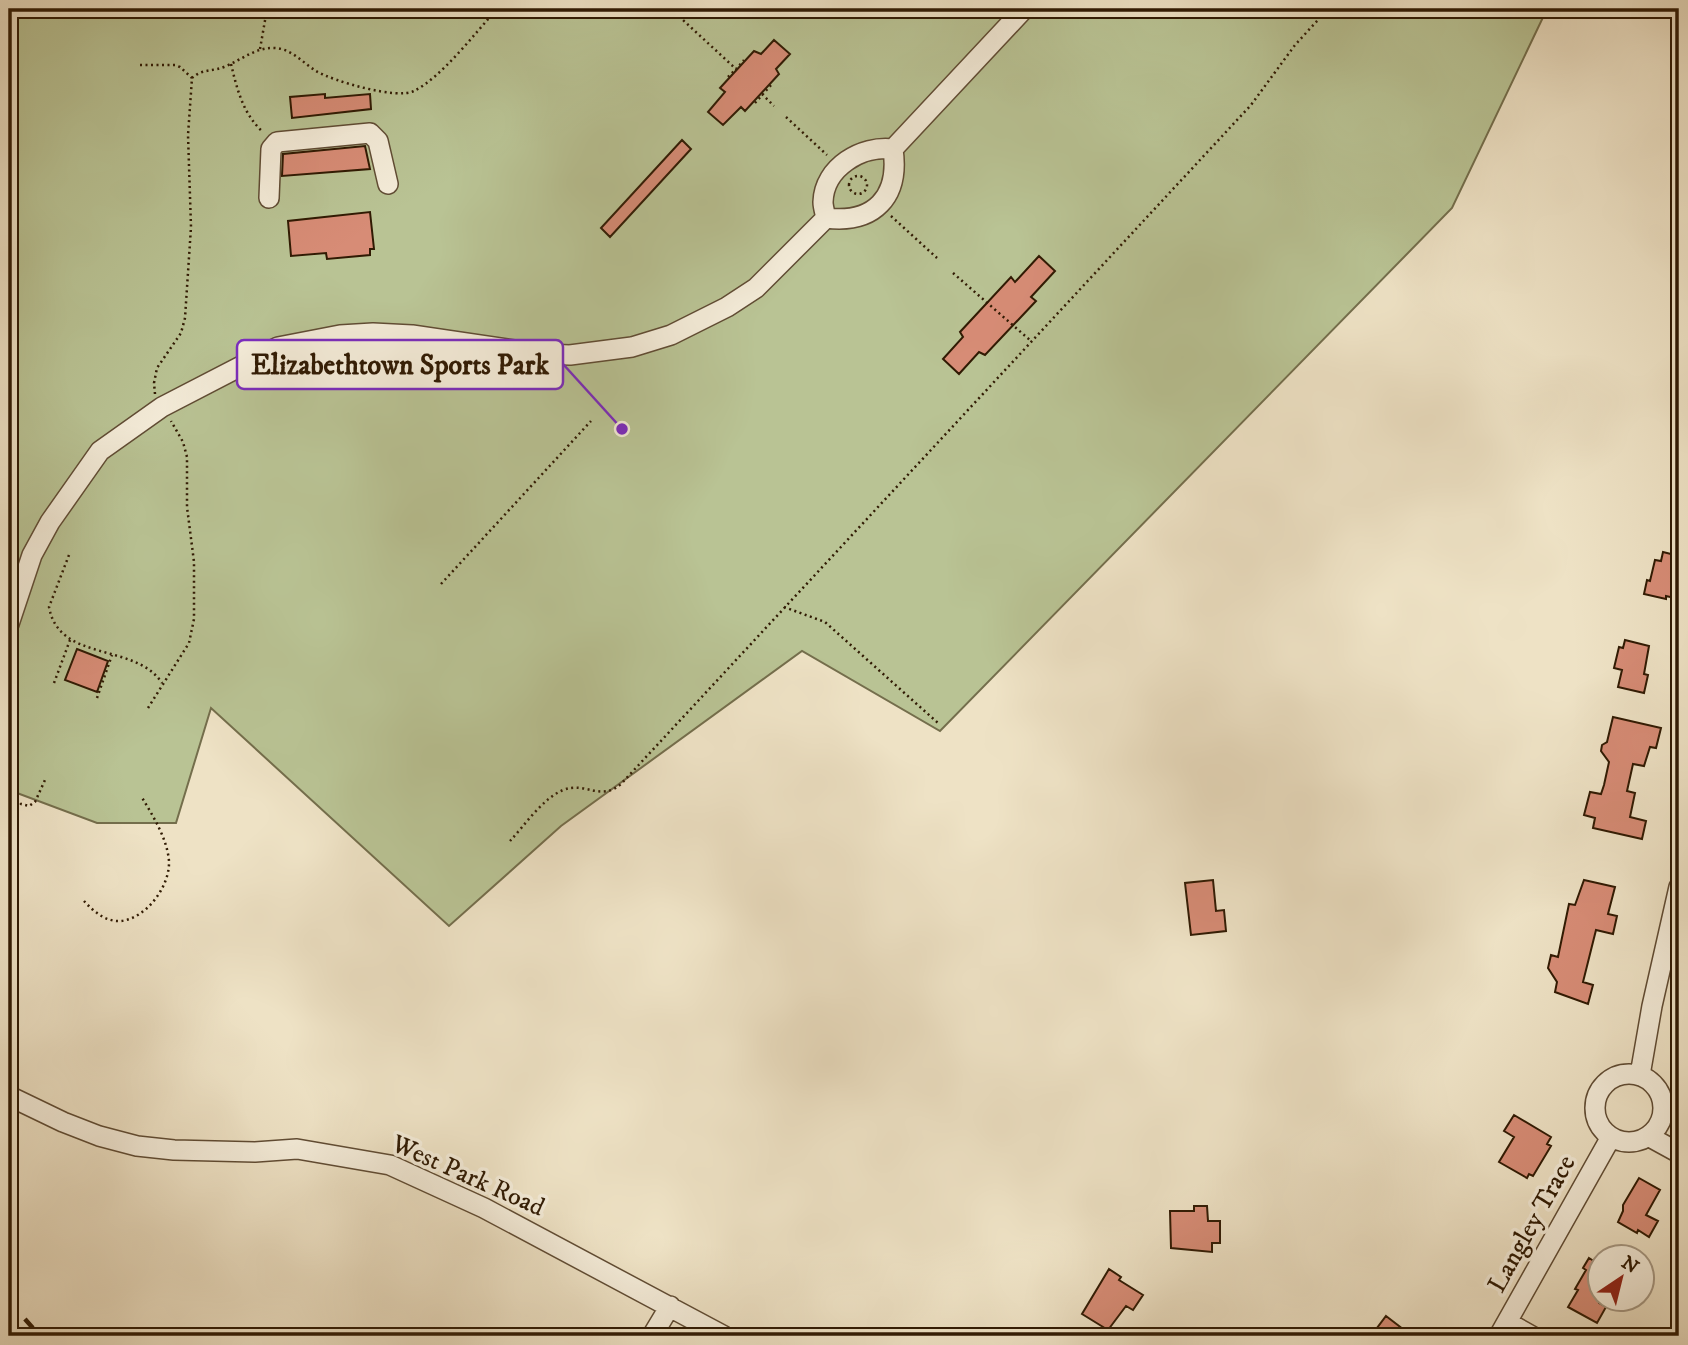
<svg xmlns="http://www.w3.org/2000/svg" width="1688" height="1345" viewBox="0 0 1688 1345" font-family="'IM FELL DW Pica',serif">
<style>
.green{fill:#b9c394;stroke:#746e4c;stroke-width:2}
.building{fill:#d78c76;stroke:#301a03;stroke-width:2}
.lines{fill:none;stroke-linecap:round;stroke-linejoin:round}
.minor-casing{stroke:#604c34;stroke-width:22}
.path{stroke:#301a03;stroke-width:2.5;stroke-dasharray:2 3.5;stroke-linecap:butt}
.minor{stroke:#f4ecd9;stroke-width:19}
.rail{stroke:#301a03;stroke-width:4.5;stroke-dasharray:12 12;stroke-linecap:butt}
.labels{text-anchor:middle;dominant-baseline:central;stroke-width:7;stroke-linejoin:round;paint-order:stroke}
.street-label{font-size:26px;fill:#301a03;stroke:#f4ecd9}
.leader{fill:none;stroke:#7b2cbf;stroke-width:2.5}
.callout-dot{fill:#7b2cbf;stroke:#f4ecd9;stroke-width:2.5}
.callout{fill:#f4ecd9;stroke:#7b2cbf;stroke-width:2.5}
.callout-label{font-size:28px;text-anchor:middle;font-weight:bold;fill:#301a03}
</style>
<rect width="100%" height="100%" fill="#eee2c5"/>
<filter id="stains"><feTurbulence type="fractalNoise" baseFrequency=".00286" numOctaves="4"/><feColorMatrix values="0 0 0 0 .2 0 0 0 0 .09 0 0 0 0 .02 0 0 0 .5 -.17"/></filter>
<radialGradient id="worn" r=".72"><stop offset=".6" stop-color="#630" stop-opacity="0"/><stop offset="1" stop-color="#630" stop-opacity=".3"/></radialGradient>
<path class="green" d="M 9,9 L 1547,9 L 1452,208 L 940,731 L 802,651 L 561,826 L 449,926 L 211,708 L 176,823 L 97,823 L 9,790 Z"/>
<path class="building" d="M 774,40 L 790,54 L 776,69 L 779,74 L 745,111 L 741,107 L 723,125 L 708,112 L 725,92 L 720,88 L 754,51 L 761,54 Z
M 325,94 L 325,98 L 370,94 L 371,109 L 292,118 L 290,97 Z
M 682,140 L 691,149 L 610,237 L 601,228 Z
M 365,146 L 370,169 L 282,176 L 283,154 Z
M 370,212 L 374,249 L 370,249 L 370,255 L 327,259 L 326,253 L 291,256 L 288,221 Z
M 1039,256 L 1055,271 L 1031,297 L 1036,301 L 985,355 L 979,352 L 959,374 L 943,359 L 963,337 L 960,332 L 1011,277 L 1015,282 Z
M 1663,552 L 1679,556 L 1679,599 L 1666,596 L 1666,599 L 1644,594 L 1647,580 L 1650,581 L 1655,560 L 1661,561 Z
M 1625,640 L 1649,646 L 1644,674 L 1648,675 L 1644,693 L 1618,687 L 1622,670 L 1614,668 L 1619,647 L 1623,648 Z
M 77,649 L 108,661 L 97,692 L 65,680 Z
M 1613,717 L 1661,728 L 1656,748 L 1650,747 L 1644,766 L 1633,764 L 1627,791 L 1635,793 L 1630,817 L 1646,821 L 1642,839 L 1593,828 L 1595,818 L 1584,815 L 1590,792 L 1601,794 L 1604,785 L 1609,762 L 1601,751 L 1602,745 L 1607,742 Z
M 1213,880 L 1216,911 L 1224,910 L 1226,931 L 1191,935 L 1185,883 Z
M 1584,880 L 1615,887 L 1608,914 L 1617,916 L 1613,934 L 1596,930 L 1583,982 L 1593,985 L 1588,1004 L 1555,992 L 1557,982 L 1548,968 L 1551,955 L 1558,957 L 1569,904 L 1575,905 Z
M 1514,1115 L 1551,1137 L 1547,1144 L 1551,1146 L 1533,1176 L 1529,1174 L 1527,1178 L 1499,1162 L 1514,1137 L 1504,1131 Z
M 1639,1178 L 1660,1190 L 1646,1215 L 1658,1221 L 1649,1237 L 1638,1230 L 1637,1233 L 1618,1222 L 1623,1211 L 1623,1205 Z
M 1194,1206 L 1207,1206 L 1208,1221 L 1220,1221 L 1220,1243 L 1212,1243 L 1212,1252 L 1171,1248 L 1170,1211 L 1194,1211 Z
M 1589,1258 L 1600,1265 L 1599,1303 L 1606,1307 L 1597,1323 L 1568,1307 L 1578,1290 L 1575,1289 L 1586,1270 L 1583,1268 Z
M 1109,1269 L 1121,1277 L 1119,1280 L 1143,1295 L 1133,1310 L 1126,1306 L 1108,1330 L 1082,1314 Z
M 1386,1316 L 1412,1336 L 1371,1336 Z"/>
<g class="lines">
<defs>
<path id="minor" d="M 269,198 L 271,149 L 277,142 L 370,133 L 378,141 L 388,184
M 826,218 C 825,213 823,207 823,202 C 824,167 862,145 893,149
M 9,624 L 32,555 L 50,522 L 100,451 L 162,407 L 278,347 L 340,335 L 373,333 L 412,335 L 542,354 L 570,355 L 632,347 L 671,335 L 727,307 L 756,288 L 826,218 C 874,224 900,197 893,149 L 1024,9
M1595 1108a34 34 0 1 1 68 0a34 34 0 1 1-68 0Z
M 1640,1075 L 1652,1006 L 1679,887
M 9,1096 L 63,1122 L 99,1136 L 137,1146 L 174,1150 L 255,1152 L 297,1149 L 390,1165 L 484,1208 L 724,1336
M 1648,1136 L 1679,1153
M 1507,1322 L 1532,1336
M 652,1336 L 670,1306
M 1499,1336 L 1611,1137"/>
</defs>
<use href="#minor" class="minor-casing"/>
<path class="path" d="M 671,9 L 736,69 L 744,60
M 260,49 L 267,9
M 231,64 C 237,89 243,114 263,132
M 140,65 L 175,65 L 180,67 L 192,78
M 728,77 L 735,70
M 762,94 L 774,106
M 755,103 L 771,85
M 786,117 L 827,155
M849 185a9 9 0 1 1 18 0a9 9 0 1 1-18 0Z
M 891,216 L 937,258
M 953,273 L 1031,341
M 155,394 L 154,383 L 157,368 L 181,333 L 185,318 L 191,227 L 188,135 L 192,78 C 203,68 214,72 226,66 C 243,59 256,47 275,48 C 292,49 303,63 316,71 C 333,81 397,100 414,91 C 442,77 475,33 497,9
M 69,555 L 49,607 C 59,663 135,642 162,683
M 441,584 L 591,421
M 784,607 L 825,622 L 938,723
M 54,683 L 70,640
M 97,698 L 112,655
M 148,708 L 189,643 L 194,619 L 194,562 L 187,507 L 187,457 L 183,442 L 171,421
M 9,791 L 21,804 L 29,806 L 35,802 L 45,780
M 510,841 C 525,825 542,799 563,790 C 586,781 600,802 621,784 L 1251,105 L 1295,45 L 1328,9
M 84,901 C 94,912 106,922 121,921 C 147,918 170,886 169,861 C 167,838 153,816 141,796"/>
<use href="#minor" class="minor"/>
<path class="rail" d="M 9,1301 L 40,1336"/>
</g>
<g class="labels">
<g class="street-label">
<text transform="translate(468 1176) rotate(24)">West Park Road</text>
<text transform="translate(1532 1224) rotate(-61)">Langley Trace</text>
</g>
</g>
<path class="leader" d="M622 429L563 364"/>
<circle class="callout-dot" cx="622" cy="429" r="7"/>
<rect class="callout" x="237" y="340" width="326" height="49" rx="7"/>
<g class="callout-label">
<text x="400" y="374">Elizabethtown Sports Park</text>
</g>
<rect width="1688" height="1345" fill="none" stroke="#eee2c5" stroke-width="35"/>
<rect x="10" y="10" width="1667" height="1324" fill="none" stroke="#301a03" stroke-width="3.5"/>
<rect x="18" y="18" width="1653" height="1310" fill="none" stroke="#301a03" stroke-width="2"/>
<g transform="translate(1621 1278) rotate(35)"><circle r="33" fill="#f4ecd9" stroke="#a69883" stroke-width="2"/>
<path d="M0-5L12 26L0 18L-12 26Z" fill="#8f2418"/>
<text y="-10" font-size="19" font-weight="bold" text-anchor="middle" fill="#301a03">N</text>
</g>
<rect width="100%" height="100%" filter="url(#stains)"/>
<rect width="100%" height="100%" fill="url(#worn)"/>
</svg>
